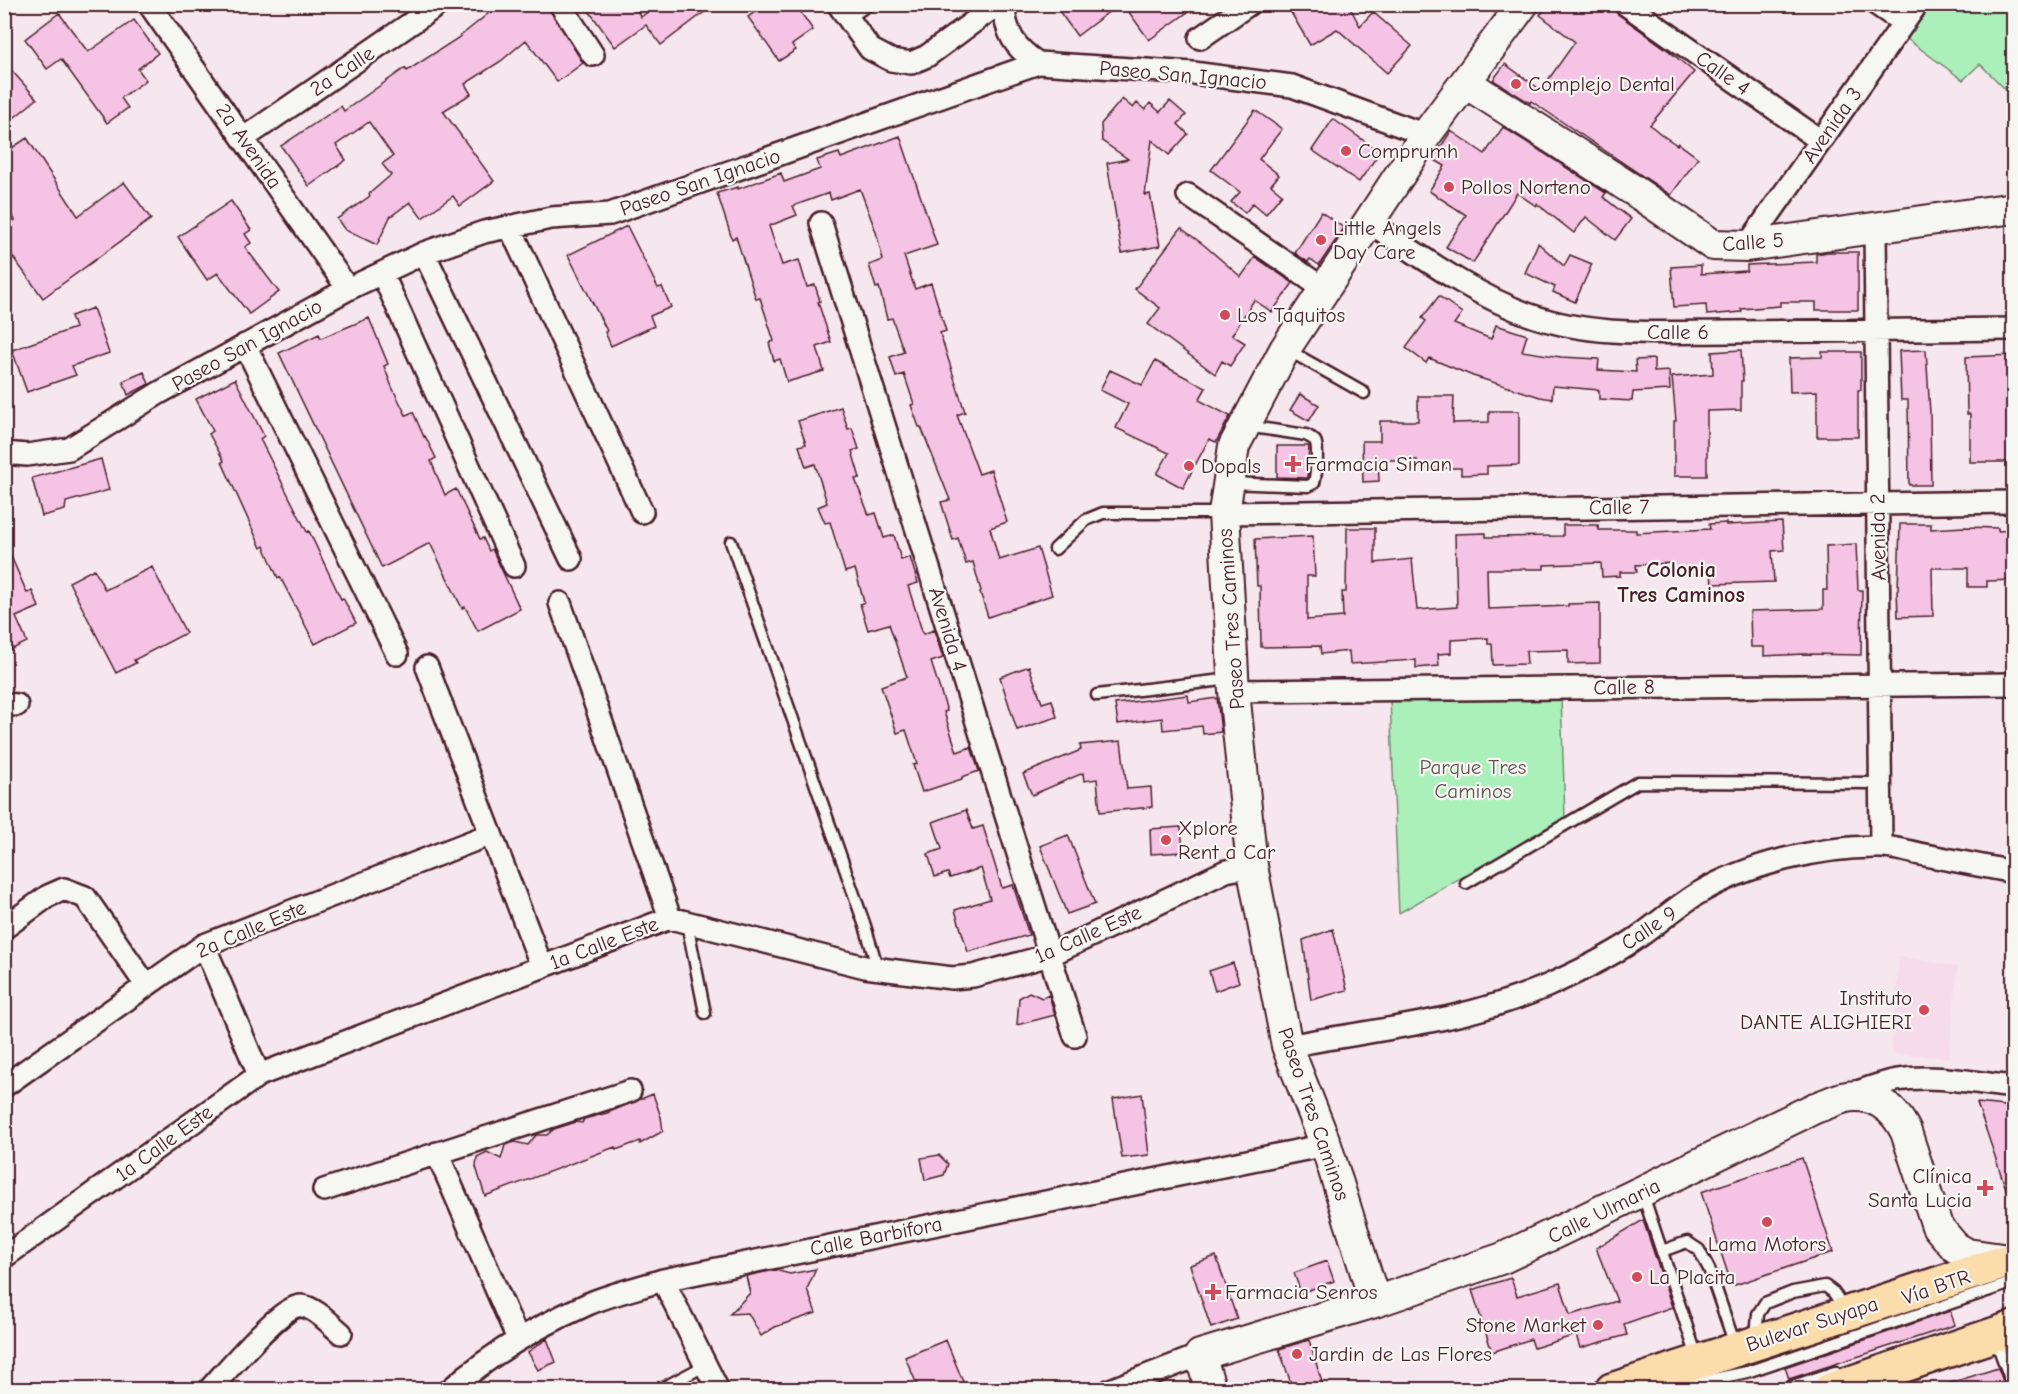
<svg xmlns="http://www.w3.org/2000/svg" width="2018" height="1394" viewBox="0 0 2018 1394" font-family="'Comic Neue',sans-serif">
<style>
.built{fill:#f6dceb}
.green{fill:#abf0bb;stroke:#7a8873;stroke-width:1.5}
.building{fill:#f5c3e3;stroke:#4a1f2b;stroke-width:1.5}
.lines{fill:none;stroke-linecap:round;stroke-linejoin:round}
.lane-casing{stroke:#4a1f2b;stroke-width:15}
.street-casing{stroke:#4a1f2b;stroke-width:26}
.secondary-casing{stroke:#4a1f2b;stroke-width:34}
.primary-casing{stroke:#4a1f2b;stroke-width:38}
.lane{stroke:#f6f6f2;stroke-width:10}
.street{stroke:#f6f6f2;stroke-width:21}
.secondary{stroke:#f6f6f2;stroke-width:30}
.primary{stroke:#faddab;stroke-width:33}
.poi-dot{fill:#d1495b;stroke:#f6f6f2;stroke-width:2}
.labels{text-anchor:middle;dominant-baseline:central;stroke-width:4.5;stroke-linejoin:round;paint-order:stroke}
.street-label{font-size:21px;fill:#4a1f2b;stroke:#f6f6f2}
.poi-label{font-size:21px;fill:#4a1f2b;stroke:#f6f6f2;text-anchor:start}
.park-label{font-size:21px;fill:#62534f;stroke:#f6f6f2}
.neighbourhood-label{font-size:22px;font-weight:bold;fill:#4a1f2b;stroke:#f6f6f2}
</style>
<rect width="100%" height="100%" fill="#f6e7ee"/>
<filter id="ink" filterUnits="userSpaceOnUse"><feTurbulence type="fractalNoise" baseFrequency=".0167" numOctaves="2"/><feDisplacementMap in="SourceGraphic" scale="12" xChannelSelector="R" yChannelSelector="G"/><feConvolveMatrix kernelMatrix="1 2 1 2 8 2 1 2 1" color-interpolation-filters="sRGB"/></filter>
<g filter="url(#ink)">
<path class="built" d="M 1899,956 L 1958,967 L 1949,1058 L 1891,1053 Z"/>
<path class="green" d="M 1925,5 L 2013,5 L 2013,97 L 1980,64 L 1963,80 L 1903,36 Z
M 1561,697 L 1565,818 L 1399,913 L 1390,699 Z"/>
<path class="building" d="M 500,4 L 547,4 L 583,63 L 557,82 L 526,40 L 501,61 L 465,84 L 471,94 L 443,111 L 494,181 L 460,206 L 453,196 L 422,218 L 410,202 L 390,217 L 377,245 L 345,230 L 337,219 L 370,196 L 369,194 L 391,175 L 382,164 L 393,156 L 369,122 L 336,145 L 346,160 L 309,186 L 281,146 L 341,106 L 344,111 L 405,68 L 407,71 L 458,38 Z
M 584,4 L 633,4 L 641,17 L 658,4 L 715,4 L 661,45 L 646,25 L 615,47 Z
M 767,4 L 795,4 L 813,30 L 792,45 L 796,50 L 779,61 L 748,17 Z
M 1054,4 L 1119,4 L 1077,36 Z
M 1123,4 L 1199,4 L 1149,40 Z
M 1286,4 L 1348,4 L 1360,26 L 1373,12 L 1412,46 L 1387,73 L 1337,29 L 1310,45 Z
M 1549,4 L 1612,4 L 1618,14 L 1669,51 L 1694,72 L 1650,125 L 1662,135 L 1677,145 L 1678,143 L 1698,158 L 1671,195 L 1531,101 L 1530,103 L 1493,80 L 1505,64 L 1541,90 L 1575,42 L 1540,15 Z
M 59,13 L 88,52 L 134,20 L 158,53 L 138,69 L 146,80 L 121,98 L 128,108 L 107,123 L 61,59 L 47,69 L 25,39 Z
M 4,62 L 37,99 L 4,126 Z
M 1122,99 L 1133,108 L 1137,103 L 1145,110 L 1150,103 L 1160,112 L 1170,101 L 1186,115 L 1178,124 L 1188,134 L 1169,155 L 1152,140 L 1145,195 L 1150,194 L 1160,246 L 1122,253 L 1107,163 L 1128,159 L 1102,141 L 1101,124 Z
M 1255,110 L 1282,129 L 1259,159 L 1279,175 L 1271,185 L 1282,194 L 1266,214 L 1253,203 L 1245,213 L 1231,202 L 1240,192 L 1211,170 Z
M 1333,119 L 1380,152 L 1359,182 L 1312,150 Z
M 1503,127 L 1606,193 L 1603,197 L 1631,219 L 1615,240 L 1586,217 L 1574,233 L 1537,204 L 1536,206 L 1517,193 L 1473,263 L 1446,247 L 1466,215 L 1429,191 L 1445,166 L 1433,159 L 1451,131 L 1485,154 Z
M 900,136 L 937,245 L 904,256 L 915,289 L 931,283 L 946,331 L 940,333 L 965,412 L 957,415 L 979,474 L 991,470 L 1007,522 L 990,528 L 999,560 L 1038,548 L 1052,595 L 988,617 L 980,592 L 981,591 L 973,562 L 966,564 L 958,538 L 953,540 L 941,502 L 950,500 L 921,427 L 919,427 L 911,405 L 914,404 L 904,374 L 896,377 L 890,357 L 904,352 L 892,318 L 887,319 L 879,287 L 876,288 L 869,265 L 883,260 L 876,232 L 860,189 L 831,200 L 829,193 L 793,206 L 797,215 L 769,226 L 782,265 L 799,260 L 807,287 L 815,285 L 820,301 L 818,302 L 831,342 L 817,347 L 824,371 L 787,382 L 780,359 L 774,361 L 769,343 L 774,341 L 760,298 L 756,299 L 736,237 L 732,239 L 717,193 L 738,187 L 738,189 L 781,173 L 784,182 L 820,169 L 817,160 L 839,153 L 841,158 Z
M 27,138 L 78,216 L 124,182 L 151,219 L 43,298 L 4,245 L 4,227 L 15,220 L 4,203 L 4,153 Z
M 231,201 L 251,230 L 245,234 L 251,243 L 245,247 L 279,292 L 249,314 L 218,273 L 207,280 L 178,237 Z
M 1321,212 L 1344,228 L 1319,265 L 1310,259 L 1308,262 L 1295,253 Z
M 627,226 L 658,288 L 662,287 L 671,307 L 650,316 L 654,326 L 611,346 L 605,332 L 607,331 L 568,255 Z
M 1181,228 L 1204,245 L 1241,277 L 1255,257 L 1293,283 L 1272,312 L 1254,300 L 1232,335 L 1245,343 L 1230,366 L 1222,361 L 1215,374 L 1148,324 L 1160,308 L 1135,289 Z
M 1538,243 L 1564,266 L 1570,255 L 1592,264 L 1575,302 L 1553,292 L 1555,287 L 1525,273 Z
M 1827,252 L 1858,252 L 1858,310 L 1816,310 L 1816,302 L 1780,302 L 1780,306 L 1741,309 L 1742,312 L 1707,315 L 1706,305 L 1674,307 L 1671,267 L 1701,265 L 1701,274 L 1747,271 L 1747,265 L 1816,262 L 1816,254 Z
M 1439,296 L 1462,313 L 1454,324 L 1491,339 L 1496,325 L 1527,335 L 1522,351 L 1561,357 L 1599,359 L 1598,370 L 1636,372 L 1635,360 L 1654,359 L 1654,372 L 1669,371 L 1670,390 L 1633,392 L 1632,401 L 1599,399 L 1599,390 L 1553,386 L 1552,399 L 1540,397 L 1473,376 L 1429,358 L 1426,363 L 1406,348 L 1426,321 L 1422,318 Z
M 93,308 L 109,353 L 72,366 L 76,375 L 27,392 L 12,350 L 75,328 L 71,316 Z
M 369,318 L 388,364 L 384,366 L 392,387 L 406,415 L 413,412 L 424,437 L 425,436 L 436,458 L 431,461 L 445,495 L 456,489 L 480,539 L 483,538 L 489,551 L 492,549 L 520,609 L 478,631 L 465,607 L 462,608 L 430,543 L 382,568 L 279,353 L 319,334 L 321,338 Z
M 1741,350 L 1743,381 L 1741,381 L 1741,410 L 1707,411 L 1707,476 L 1674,476 L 1674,421 L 1676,421 L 1672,377 L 1713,374 L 1712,352 Z
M 1926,350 L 1930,413 L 1931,485 L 1909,485 L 1908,400 L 1901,400 L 1899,351 Z
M 1822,352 L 1861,352 L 1861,390 L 1858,390 L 1858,437 L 1817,437 L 1817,391 L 1790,392 L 1789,358 L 1822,357 Z
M 2013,355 L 2013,462 L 1970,462 L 1970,414 L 1967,414 L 1966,357 Z
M 1155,361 L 1206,388 L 1199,400 L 1230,416 L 1216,442 L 1209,439 L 1183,488 L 1157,474 L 1169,453 L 1116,428 L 1128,404 L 1100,390 L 1110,370 L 1142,385 Z
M 144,372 L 149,384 L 128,395 L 123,381 Z
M 235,379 L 264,436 L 260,439 L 307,532 L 309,531 L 341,599 L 343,598 L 356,623 L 315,644 L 280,577 L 278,578 L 264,546 L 261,548 L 222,462 L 224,461 L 209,434 L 213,431 L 196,399 Z
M 1300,394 L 1319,405 L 1309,421 L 1290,410 Z
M 1418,396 L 1454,396 L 1453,423 L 1489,422 L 1489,411 L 1519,411 L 1519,465 L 1487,466 L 1487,474 L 1461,475 L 1461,468 L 1417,468 L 1417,460 L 1378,460 L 1379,481 L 1363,482 L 1362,441 L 1380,441 L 1380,421 L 1418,421 Z
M 841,407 L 848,429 L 852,428 L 859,449 L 852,451 L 860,478 L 855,479 L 869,515 L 876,513 L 884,538 L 894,535 L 901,560 L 910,557 L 918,583 L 908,586 L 923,634 L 934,630 L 943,658 L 931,662 L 947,711 L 944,712 L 957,752 L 971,747 L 979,771 L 962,777 L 962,779 L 922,792 L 913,765 L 917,764 L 906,730 L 897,733 L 881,686 L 907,677 L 889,624 L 868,630 L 860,604 L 864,602 L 855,569 L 845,572 L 830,522 L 825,523 L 818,507 L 827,503 L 815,464 L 806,467 L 799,446 L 806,444 L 798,421 Z
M 1277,446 L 1309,446 L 1307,478 L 1277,477 Z
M 101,459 L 109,490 L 66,502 L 65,510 L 42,516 L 32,478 Z
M 1782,522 L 1784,550 L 1772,551 L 1774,582 L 1712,584 L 1711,573 L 1673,575 L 1673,563 L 1636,565 L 1637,572 L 1620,572 L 1620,576 L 1602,577 L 1601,563 L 1544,565 L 1544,569 L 1487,569 L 1488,609 L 1568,606 L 1568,604 L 1600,603 L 1600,663 L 1568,664 L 1568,650 L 1526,651 L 1527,664 L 1493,665 L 1492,644 L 1488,644 L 1488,638 L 1451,640 L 1451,653 L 1438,654 L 1439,666 L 1416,668 L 1416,660 L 1350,664 L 1349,651 L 1321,654 L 1320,646 L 1261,647 L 1260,586 L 1257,586 L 1255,539 L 1313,536 L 1315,576 L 1307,576 L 1307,620 L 1343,617 L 1342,592 L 1346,592 L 1347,528 L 1375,528 L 1375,563 L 1412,559 L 1417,610 L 1457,607 L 1455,534 L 1486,533 L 1486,537 L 1563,536 L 1563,525 L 1598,525 L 1599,530 L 1636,530 L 1636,533 L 1710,529 L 1709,524 L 1726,523 L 1726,525 Z
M 1900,524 L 1931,524 L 1931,529 L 1964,527 L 1998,528 L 1998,531 L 2013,530 L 2013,580 L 1987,581 L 1987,587 L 1968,587 L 1968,568 L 1932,568 L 1933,616 L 1898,617 L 1897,590 L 1898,590 Z
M 4,540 L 27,593 L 32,591 L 39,607 L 16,617 L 27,642 L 4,653 Z
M 1856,544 L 1858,590 L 1862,590 L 1861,655 L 1803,654 L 1764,656 L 1764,647 L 1751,647 L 1750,611 L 1823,609 L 1823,590 L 1827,590 L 1826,546 Z
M 152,567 L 186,633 L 134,660 L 136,663 L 116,673 L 69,582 L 94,569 L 105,590 Z
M 1029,666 L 1042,703 L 1052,700 L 1057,717 L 1017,730 L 1000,677 Z
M 1188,695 L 1189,702 L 1217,698 L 1221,732 L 1203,734 L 1202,726 L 1163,730 L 1162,718 L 1118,724 L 1115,704 Z
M 1121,741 L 1127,789 L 1151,787 L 1152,807 L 1100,812 L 1097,779 L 1084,781 L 1083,773 L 1032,795 L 1023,774 L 1081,750 L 1080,745 Z
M 966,810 L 973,829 L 983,826 L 1002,888 L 1013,885 L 1029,935 L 968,952 L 955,910 L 990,899 L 981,868 L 950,878 L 948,873 L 935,877 L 928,854 L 942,849 L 933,822 Z
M 1181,827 L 1183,852 L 1151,854 L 1150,829 Z
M 1068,835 L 1095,904 L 1067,914 L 1040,846 Z
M 1333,929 L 1347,990 L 1311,1000 L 1303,940 Z
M 1233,963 L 1239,982 L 1215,991 L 1209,971 Z
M 1029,992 L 1042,998 L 1049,995 L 1055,1015 L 1017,1025 L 1019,998 Z
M 653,1094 L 661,1117 L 663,1131 L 640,1144 L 640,1141 L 616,1150 L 615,1147 L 485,1196 L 476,1167 L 477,1157 L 487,1152 L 501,1159 L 505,1145 L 515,1142 L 528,1145 L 536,1135 L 547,1135 L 554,1129 L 576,1122 L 582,1123 L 584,1119 L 607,1113 Z
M 1142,1094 L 1149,1155 L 1122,1158 L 1113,1099 Z
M 1977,1103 L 2013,1107 L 2013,1203 L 2011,1204 Z
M 939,1155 L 948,1164 L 944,1175 L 925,1180 L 921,1158 Z
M 1802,1158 L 1833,1252 L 1732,1286 L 1701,1192 Z
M 1643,1220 L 1672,1307 L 1624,1324 L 1627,1335 L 1580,1348 L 1576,1335 L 1534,1348 L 1531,1339 L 1492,1352 L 1472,1290 L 1511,1278 L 1517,1296 L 1560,1283 L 1570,1315 L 1617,1301 L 1596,1248 Z
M 1216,1256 L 1237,1319 L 1211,1328 L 1190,1265 Z
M 1327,1261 L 1334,1281 L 1301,1293 L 1294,1273 Z
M 816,1269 L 807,1289 L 816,1313 L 775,1327 L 761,1336 L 748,1313 L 730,1314 L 750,1293 L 746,1276 L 775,1270 L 790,1274 Z
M 1950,1311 L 1955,1325 L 1789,1379 L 1785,1367 Z
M 547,1339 L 556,1362 L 538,1370 L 528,1352 Z
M 946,1340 L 966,1389 L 919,1389 L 905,1357 Z
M 1309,1340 L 1324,1389 L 1293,1389 L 1279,1349 Z
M 1998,1368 L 2006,1389 L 1942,1389 L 1941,1386 Z"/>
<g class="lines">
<defs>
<path id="lane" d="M 848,19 L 869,4
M 1286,349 L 1364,393
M 1229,483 L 1308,486 L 1314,483 C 1316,475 1319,447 1315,441 C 1313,438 1309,437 1306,435 L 1246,426
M 731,542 L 865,926 L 878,969
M 1055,549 L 1086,520 L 1103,513 L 1222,513
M 1097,695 L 1231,679
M 1466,883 L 1638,782 L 1881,783
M 687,923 L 705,1013
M 1642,1192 L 1698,1360
M 1662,1251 L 1687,1242 L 1699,1250 L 1709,1269 L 1735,1345
M 1756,1337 L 1758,1314 L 1765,1303 L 1793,1292 L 1825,1286 L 1833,1292 L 1846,1310
M 1995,1338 L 2014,1389
M 659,1390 L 706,1365
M 1663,1390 L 1747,1372 L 2014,1282
M 1781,1390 L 1835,1372"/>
<path id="street" d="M 149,4 L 348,289
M 560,4 L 593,55
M 838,4 L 870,49 L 891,60 L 911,63 L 927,56 L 998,4
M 1003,4 C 1006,33 1014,48 1038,63
M 1625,4 L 1821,141
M 1876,4 L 1904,23
M 1200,38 L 1249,4
M 244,138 L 439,4
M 1188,195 L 1324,289
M 1369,222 C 1419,255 1473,295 1530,315 C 1594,338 1665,332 1732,332 C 1826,331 1920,330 2014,329
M 821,223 L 1075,1036
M 510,227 L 642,512
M 1875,228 L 1881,846
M 1747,246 L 1917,4
M 424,253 L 571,559
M 382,273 L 514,566
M 245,345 L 397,654
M 4,453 L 27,455 L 69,449 L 159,393 L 348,289 L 424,253 L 484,232 L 551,218 L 610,214 L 1038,63 L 1193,73 L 1292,86 L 1426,135
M 1224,513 L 2014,502
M 560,603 L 670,918
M 427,667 L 542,967
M 1234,691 L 2014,684
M 4,704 L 17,705
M 4,928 L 48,896 L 64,889 L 85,897 L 146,985
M 204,945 L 259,1075
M 1287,1046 C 1377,1029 1461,1023 1547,986 C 1576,973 1605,959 1631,942 C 1654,927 1674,908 1697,894 C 1747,864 1822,846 1880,847 C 1893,847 1907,851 1920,854 C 1951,860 1982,866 2014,872
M 4,1086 L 204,945 L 491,834
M 1852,1094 C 1866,1089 1881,1083 1897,1080 C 1935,1074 1975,1083 2014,1087
M 437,1153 L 518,1339
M 324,1190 L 630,1091
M 4,1257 L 259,1075 L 670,918 L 865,967 L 952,978 L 973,976 L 1050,955 L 1226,871 L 1252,866
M 663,1280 L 718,1390
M 209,1390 C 224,1374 283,1303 302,1306 C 316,1308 330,1324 341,1333
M 450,1390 C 490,1354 538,1326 588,1304 C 611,1294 638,1288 663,1280 L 1326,1145
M 1110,1390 L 1200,1355"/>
<path id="secondary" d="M 1466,83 L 1633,190 L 1713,245 L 1747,246 L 2014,208
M 1375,1302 L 1326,1145 L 1287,1046 L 1252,866 L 1234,691 L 1224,513 L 1234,446 L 1285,349 L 1426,135 L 1523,4
M 1211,1390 L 1200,1355 L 1375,1302 L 1503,1258 L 1815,1108 C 1824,1105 1833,1101 1842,1098 C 1871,1090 1894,1107 1906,1132 L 1937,1226 L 1955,1247 L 1967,1254 L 2009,1260"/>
<path id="primary" d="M 1612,1390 L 2014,1259
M 1830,1390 L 2014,1328"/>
</defs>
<use href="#lane" class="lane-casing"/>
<use href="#street" class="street-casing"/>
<use href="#secondary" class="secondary-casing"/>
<use href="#primary" class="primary-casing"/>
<use href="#lane" class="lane"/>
<use href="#street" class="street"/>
<use href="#secondary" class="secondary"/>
<use href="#primary" class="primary"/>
</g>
</g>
<g class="poi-dot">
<circle cx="1516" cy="84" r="6"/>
<circle cx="1346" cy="151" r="6"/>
<circle cx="1449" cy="187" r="6"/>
<circle cx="1321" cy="240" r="6"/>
<circle cx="1225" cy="315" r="6"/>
<path d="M1290 455h6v6h6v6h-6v6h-6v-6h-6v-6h6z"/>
<circle cx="1189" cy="466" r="6"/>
<circle cx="1166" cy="840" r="6"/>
<circle cx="1924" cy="1010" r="6"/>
<path d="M1982 1179h6v6h6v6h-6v6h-6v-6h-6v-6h6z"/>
<circle cx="1767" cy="1222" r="6"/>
<circle cx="1637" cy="1277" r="6"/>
<path d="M1210 1283h6v6h6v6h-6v6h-6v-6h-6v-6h6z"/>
<circle cx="1598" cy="1325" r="6"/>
<circle cx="1297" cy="1354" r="6"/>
</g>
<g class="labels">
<g class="street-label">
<text transform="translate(342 71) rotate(-34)">2a Calle</text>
<text transform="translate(1723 73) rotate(35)">Calle 4</text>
<text transform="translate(1183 75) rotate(5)">Paseo San Ignacio</text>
<text transform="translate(1832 125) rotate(-55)">Avenida 3</text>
<text transform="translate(249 146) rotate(55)">2a Avenida</text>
<text transform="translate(700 182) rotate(-19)">Paseo San Ignacio</text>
<text transform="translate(1753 242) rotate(-4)">Calle 5</text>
<text x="1678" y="332">Calle 6</text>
<text transform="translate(247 345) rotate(-29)">Paseo San Ignacio</text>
<text transform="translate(1619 507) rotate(-1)">Calle 7</text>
<text transform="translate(1878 537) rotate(-91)">Avenida 2</text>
<text transform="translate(1231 619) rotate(-94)">Paseo Tres Caminos</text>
<text transform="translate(948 629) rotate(73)">Avenida 4</text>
<text transform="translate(1624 687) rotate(-1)">Calle 8</text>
<text transform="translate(1649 928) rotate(-34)">Calle 9</text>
<text transform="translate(251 929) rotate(-23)">2a Calle Este</text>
<text transform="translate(1088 934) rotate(-24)">1a Calle Este</text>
<text transform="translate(604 943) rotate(-21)">1a Calle Este</text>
<text transform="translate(1314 1114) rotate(71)">Paseo Tres Caminos</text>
<text transform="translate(164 1143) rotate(-36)">1a Calle Este</text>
<text transform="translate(1604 1211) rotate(-26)">Calle Ulmaria</text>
<text transform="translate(876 1236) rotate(-11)">Calle Barbifora</text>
<text transform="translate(1936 1287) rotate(-19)">Vía BTR</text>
<text transform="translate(1812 1324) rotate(-18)">Bulevar Suyapa</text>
</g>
<g class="poi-label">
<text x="1528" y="84">Complejo Dental</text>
<text x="1358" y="151">Comprumh</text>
<text x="1461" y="187">Pollos Norteno</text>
<text x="1333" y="228">Little Angels<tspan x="1333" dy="24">Day Care</tspan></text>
<text x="1237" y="315">Los Taquitos</text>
<text x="1305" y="464">Farmacia Siman</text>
<text x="1201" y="466">Dopals</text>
<text x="1178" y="828">Xplore<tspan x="1178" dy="24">Rent a Car</tspan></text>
<text x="1912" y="998" text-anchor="end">Instituto<tspan x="1912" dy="24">DANTE ALIGHIERI</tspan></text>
<text x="1972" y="1176" text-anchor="end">Clínica<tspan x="1972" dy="24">Santa Lucia</tspan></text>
<text x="1767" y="1244" text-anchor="middle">Lama Motors</text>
<text x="1649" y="1277">La Placita</text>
<text x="1225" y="1292">Farmacia Senros</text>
<text x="1586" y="1325" text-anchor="end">Stone Market</text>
<text x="1309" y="1354">Jardin de Las Flores</text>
</g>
<g class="park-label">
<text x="1473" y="767">Parque Tres<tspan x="1473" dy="24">Caminos</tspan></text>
</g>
<g class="neighbourhood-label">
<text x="1681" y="570">Colonia<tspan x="1681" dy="25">Tres Caminos</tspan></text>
</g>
</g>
<rect width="2018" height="1394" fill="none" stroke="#f6f6f2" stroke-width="24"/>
<rect x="12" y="12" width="1994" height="1370" fill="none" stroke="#4a1f2b" stroke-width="2" filter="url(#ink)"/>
</svg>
